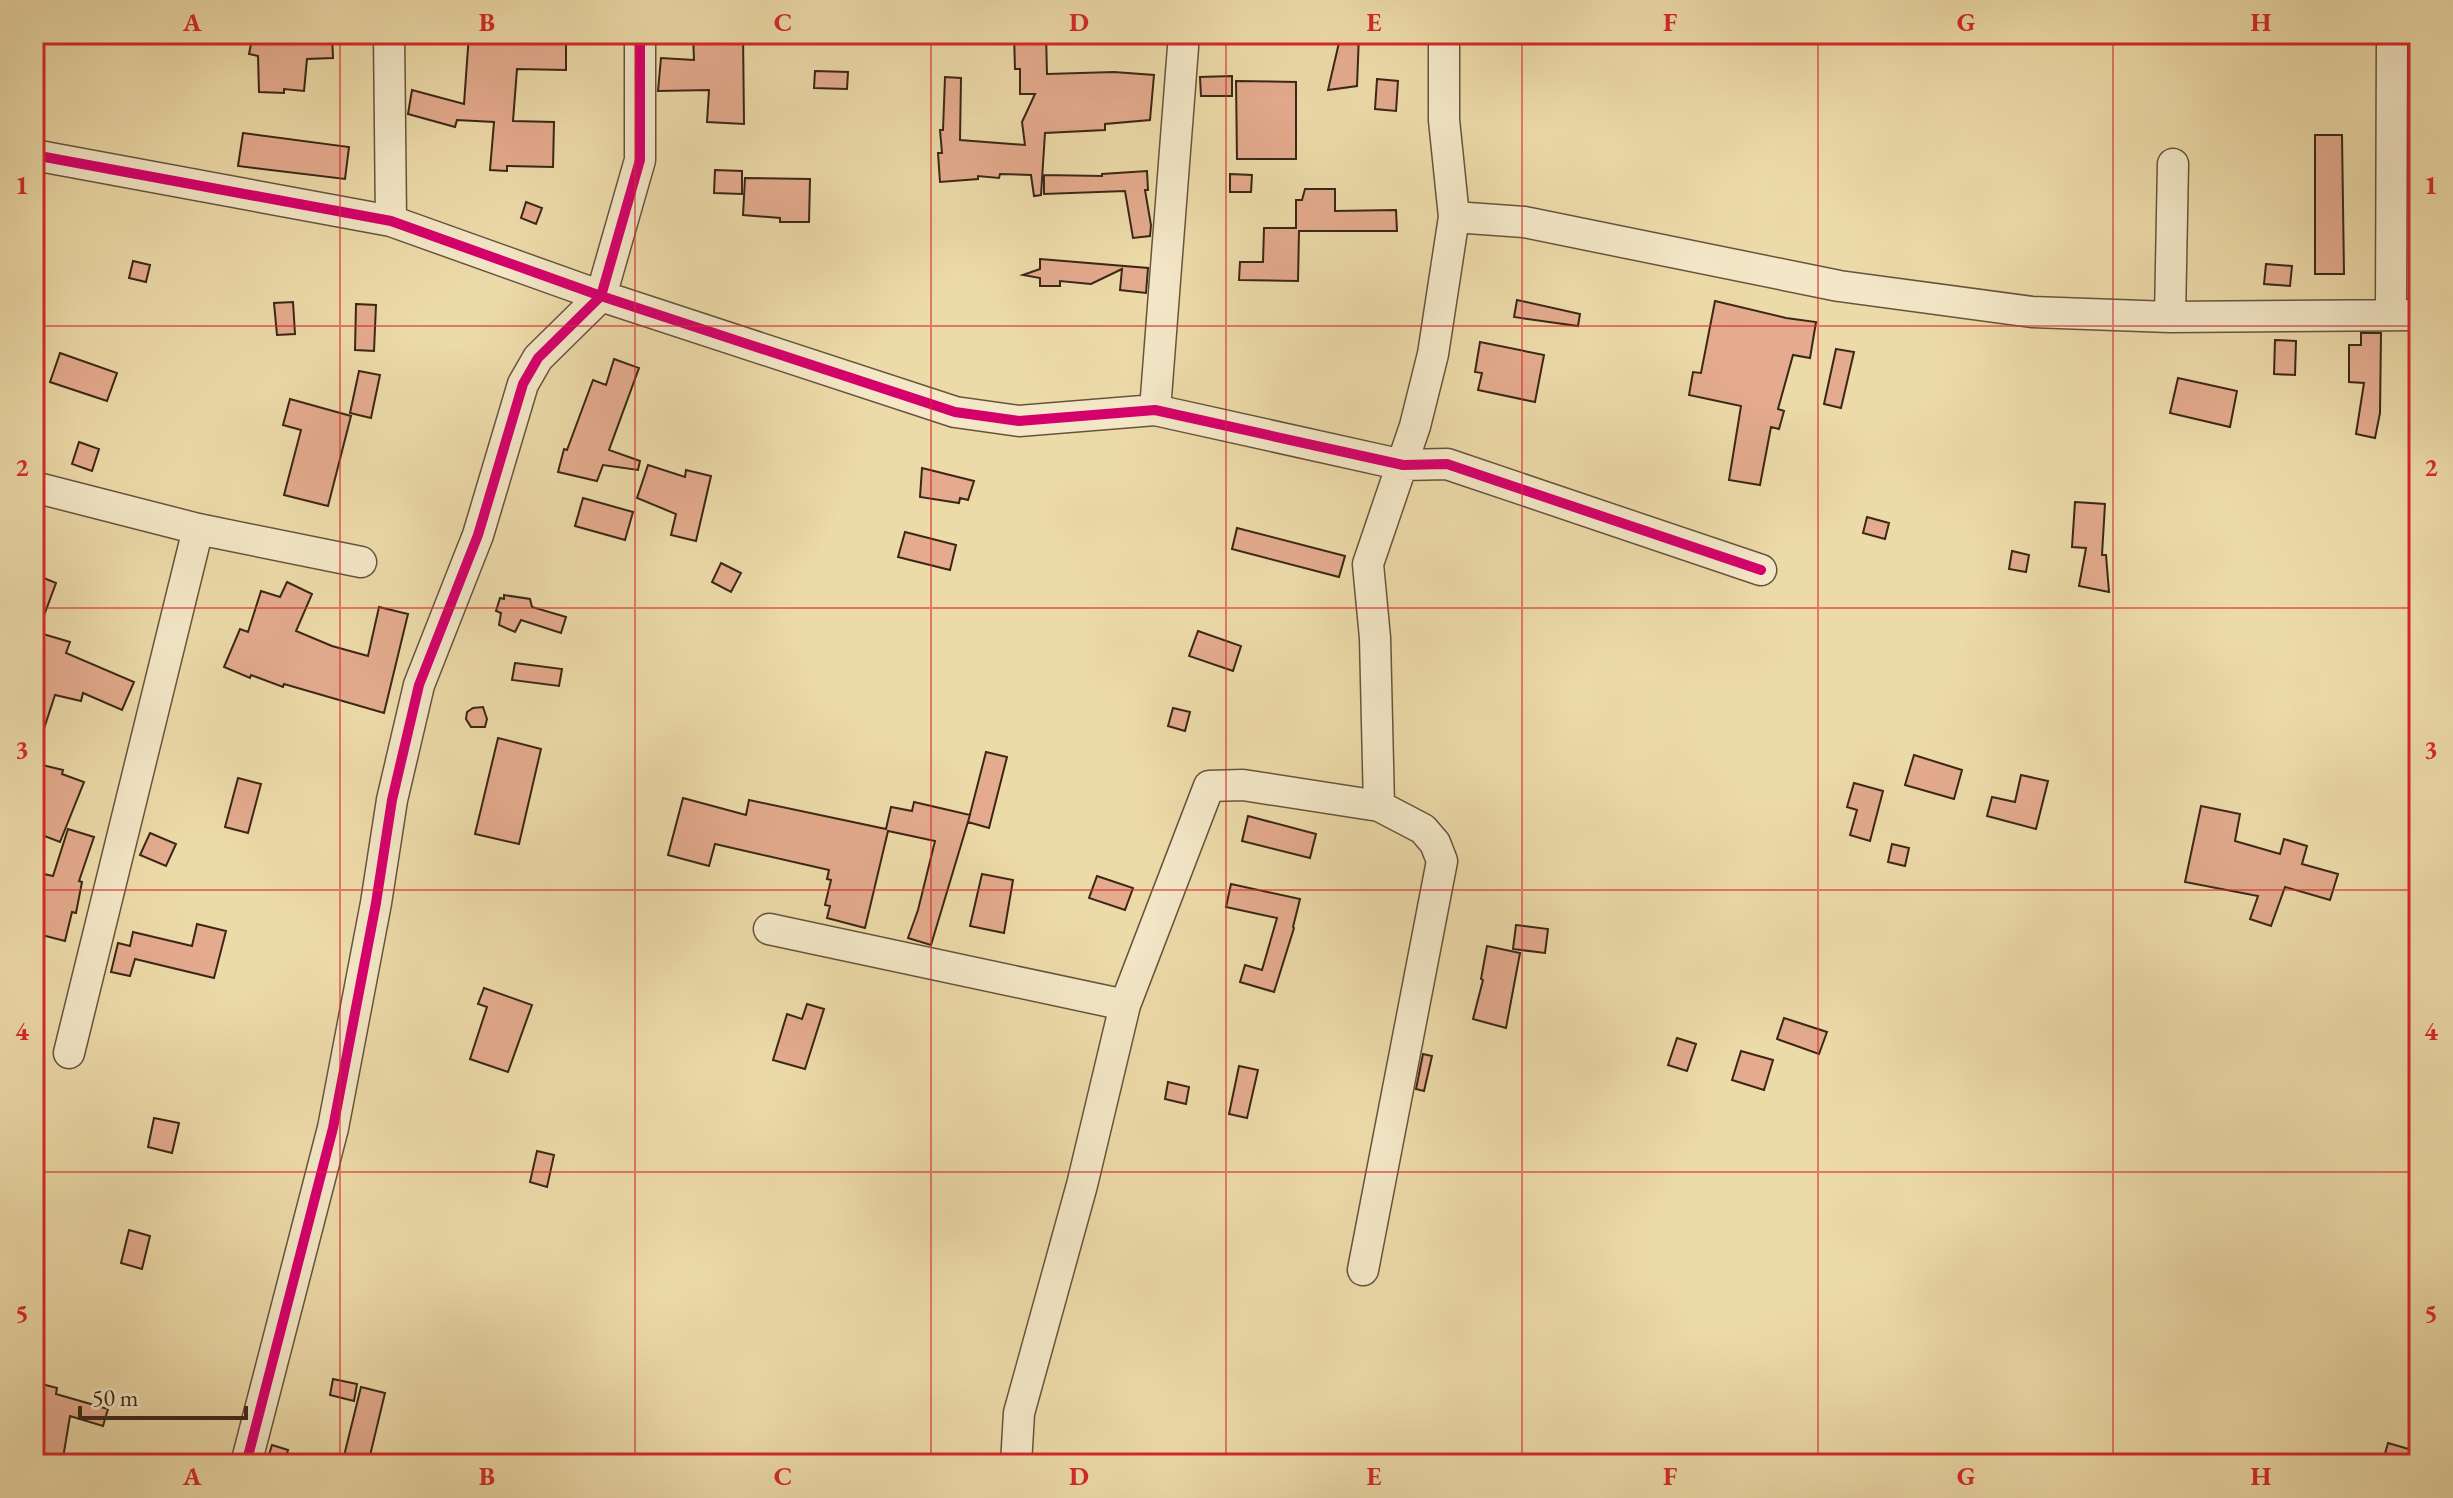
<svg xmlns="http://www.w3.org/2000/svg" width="2453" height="1498" viewBox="0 0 2453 1498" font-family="'EB Garamond',serif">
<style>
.building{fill:#e4ab8e;stroke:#3a2716;stroke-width:2}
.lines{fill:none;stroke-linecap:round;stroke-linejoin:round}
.minor-casing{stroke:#67543b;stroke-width:33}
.minor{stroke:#f3e7c7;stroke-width:30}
.cycleway-casing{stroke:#f3e7c7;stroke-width:15}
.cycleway{stroke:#d6006c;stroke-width:10}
.grid{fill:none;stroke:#d62828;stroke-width:2;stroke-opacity:0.55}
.neatline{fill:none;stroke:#d62828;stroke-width:3}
.grid-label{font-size:26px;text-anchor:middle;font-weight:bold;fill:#d62828}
</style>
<rect width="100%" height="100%" fill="#eddaa9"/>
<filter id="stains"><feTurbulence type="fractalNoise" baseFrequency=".0025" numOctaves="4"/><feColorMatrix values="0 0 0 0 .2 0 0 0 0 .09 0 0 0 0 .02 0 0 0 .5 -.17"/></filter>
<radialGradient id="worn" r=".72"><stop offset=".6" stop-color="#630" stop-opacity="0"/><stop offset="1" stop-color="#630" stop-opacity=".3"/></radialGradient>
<path class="building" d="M 253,34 L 332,34 L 333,58 L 307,59 L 304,91 L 284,89 L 284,93 L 259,92 L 258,56 L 249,54 Z
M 469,34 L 566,34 L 566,70 L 517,69 L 513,121 L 554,122 L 553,167 L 507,166 L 507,171 L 490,170 L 494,122 L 457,120 L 455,127 L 408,114 L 412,90 L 464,104 Z
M 693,34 L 743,34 L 744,124 L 707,122 L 709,90 L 658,91 L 661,58 L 694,60 Z
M 1014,34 L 1046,34 L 1047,74 L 1114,72 L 1154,75 L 1150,120 L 1105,124 L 1105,130 L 1045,133 L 1041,195 L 1034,196 L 1031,175 L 1000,174 L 999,178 L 978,176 L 978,179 L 940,182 L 938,153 L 942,153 L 940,130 L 943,130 L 945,77 L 961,78 L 960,140 L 1025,145 L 1022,122 L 1035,94 L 1020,94 L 1020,69 L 1015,69 Z
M 1341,34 L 1359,34 L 1357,86 L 1328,90 Z
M 815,71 L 848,72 L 847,89 L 814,88 Z
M 1232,76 L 1232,96 L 1201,96 L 1200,77 Z
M 1377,79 L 1398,81 L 1396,111 L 1375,109 Z
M 1236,81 L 1296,82 L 1296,159 L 1237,159 Z
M 243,133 L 349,147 L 345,179 L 238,166 Z
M 2315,135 L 2342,135 L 2344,274 L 2315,274 Z
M 715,170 L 742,171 L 742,194 L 714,193 Z
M 1147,171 L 1148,190 L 1145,190 L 1151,225 L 1150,236 L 1133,238 L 1125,191 L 1044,194 L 1044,175 L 1102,176 L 1102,174 Z
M 1230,174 L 1252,175 L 1251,192 L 1230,192 Z
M 745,178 L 810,179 L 809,222 L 780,222 L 780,218 L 743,215 Z
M 1305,189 L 1335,189 L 1335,211 L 1396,210 L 1397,231 L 1299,231 L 1298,281 L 1239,280 L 1240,262 L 1263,262 L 1264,228 L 1296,228 L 1296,200 L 1302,200 Z
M 526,202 L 542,208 L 536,224 L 521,218 Z
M 1040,259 L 1148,268 L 1146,293 L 1120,290 L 1122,269 L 1091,284 L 1060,281 L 1060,286 L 1040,286 L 1040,278 L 1023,275 L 1040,269 Z
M 133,261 L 150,265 L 146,282 L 129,278 Z
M 2266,264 L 2292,266 L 2290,286 L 2264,284 Z
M 1517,300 L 1580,314 L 1578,326 L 1514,317 Z
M 1715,301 L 1786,318 L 1816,322 L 1810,358 L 1793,355 L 1778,409 L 1784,411 L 1779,429 L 1771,427 L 1760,485 L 1729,480 L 1741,406 L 1689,395 L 1693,372 L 1701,373 Z
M 293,302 L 295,334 L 277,335 L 274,303 Z
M 356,304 L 376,305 L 374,351 L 355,350 Z
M 2361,333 L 2381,333 L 2380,413 L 2375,438 L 2356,434 L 2364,383 L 2349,382 L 2349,345 L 2361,345 Z
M 2275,340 L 2296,341 L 2295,375 L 2274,374 Z
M 1480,342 L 1544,355 L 1535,402 L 1478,390 L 1482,373 L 1475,372 Z
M 1836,349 L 1854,352 L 1841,408 L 1824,404 Z
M 60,353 L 117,373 L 107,401 L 50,382 Z
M 614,359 L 639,368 L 609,450 L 640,461 L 638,470 L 603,465 L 597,481 L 558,472 L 564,449 L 567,450 L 593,380 L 606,385 Z
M 359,371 L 380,375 L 371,418 L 350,413 Z
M 2178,378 L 2237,391 L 2230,427 L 2170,413 Z
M 290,399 L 351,416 L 328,506 L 284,495 L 301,430 L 283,425 Z
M 79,442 L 99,449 L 92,471 L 72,464 Z
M 648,465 L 685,477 L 686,470 L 711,476 L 696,541 L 671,535 L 676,514 L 637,498 Z
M 922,468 L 974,481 L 968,500 L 960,498 L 959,503 L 920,497 Z
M 583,498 L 633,512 L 625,540 L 575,526 Z
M 2075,502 L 2105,504 L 2102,555 L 2106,555 L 2109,592 L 2079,586 L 2086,548 L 2072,547 Z
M 1867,517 L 1889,523 L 1885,539 L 1863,533 Z
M 1237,528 L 1345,556 L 1339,577 L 1232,549 Z
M 905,532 L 956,545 L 950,570 L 898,557 Z
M 2012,551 L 2029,555 L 2026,572 L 2009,569 Z
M 721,563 L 741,573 L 731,592 L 712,582 Z
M 34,574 L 56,583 L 36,637 L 34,637 Z
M 287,582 L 312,594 L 296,631 L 332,646 L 368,656 L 379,607 L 408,614 L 384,713 L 284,684 L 283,687 L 251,675 L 250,678 L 224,667 L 240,629 L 248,632 L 261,591 L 280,597 Z
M 504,595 L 530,599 L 532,607 L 566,617 L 561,633 L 521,620 L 515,632 L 499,625 L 501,613 L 496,611 L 500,598 L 504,599 Z
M 1198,631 L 1241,646 L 1233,671 L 1189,656 Z
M 43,634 L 70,642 L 66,653 L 134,682 L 122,710 L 83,693 L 81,701 L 55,695 L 38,747 L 34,747 L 34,664 Z
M 515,663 L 562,669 L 559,686 L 512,680 Z
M 483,707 L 487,719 L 485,727 L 471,727 L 466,719 L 467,712 L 473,708 Z
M 1173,708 L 1190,712 L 1185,731 L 1168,726 Z
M 498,738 L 541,749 L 519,844 L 475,834 Z
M 986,752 L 1007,757 L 989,828 L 968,822 Z
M 1914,755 L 1962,770 L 1954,799 L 1905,785 Z
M 34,763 L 63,770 L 62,774 L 84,782 L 60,842 L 34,832 Z
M 2021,775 L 2048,781 L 2036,829 L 1987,816 L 1992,797 L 2015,802 Z
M 238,778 L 261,784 L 248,833 L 225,827 Z
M 1854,783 L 1883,791 L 1870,841 L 1850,835 L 1857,810 L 1847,807 Z
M 683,798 L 746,815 L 749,800 L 886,829 L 891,807 L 912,811 L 914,802 L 970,815 L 931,945 L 908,938 L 918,910 L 935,841 L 888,831 L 865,928 L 827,918 L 830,906 L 825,905 L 831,880 L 827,879 L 829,870 L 715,844 L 709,866 L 668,855 Z
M 2201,806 L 2240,814 L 2235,841 L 2280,854 L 2284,839 L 2307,846 L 2302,864 L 2338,874 L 2330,900 L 2285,887 L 2271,926 L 2250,919 L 2258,896 L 2185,882 Z
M 1248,816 L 1316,834 L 1310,858 L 1242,841 Z
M 68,829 L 94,837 L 79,881 L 82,882 L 76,913 L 72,912 L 65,941 L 34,933 L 34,924 L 44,874 L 53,876 Z
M 150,833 L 176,844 L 166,866 L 140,855 Z
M 1892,844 L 1909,848 L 1905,866 L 1888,862 Z
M 982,874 L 1013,880 L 1004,933 L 970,926 Z
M 1097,876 L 1133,888 L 1125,910 L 1089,898 Z
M 1231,884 L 1300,899 L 1293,927 L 1294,928 L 1274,992 L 1240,982 L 1245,965 L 1262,970 L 1277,918 L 1226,907 Z
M 197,924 L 226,931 L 214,978 L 135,959 L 130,976 L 111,972 L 118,943 L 130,946 L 133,932 L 192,946 Z
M 1516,925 L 1548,929 L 1545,953 L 1513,949 Z
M 1487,946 L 1520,953 L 1506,1028 L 1473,1019 L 1483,980 L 1481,979 Z
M 484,988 L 532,1005 L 508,1072 L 470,1059 L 487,1007 L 478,1004 Z
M 807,1004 L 824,1009 L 805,1069 L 773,1060 L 787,1014 L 802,1019 Z
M 1784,1018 L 1827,1032 L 1819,1054 L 1777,1039 Z
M 1677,1038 L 1696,1044 L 1687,1071 L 1668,1065 Z
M 1741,1051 L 1773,1060 L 1764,1090 L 1732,1080 Z
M 1423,1054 L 1432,1056 L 1424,1091 L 1416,1089 Z
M 1239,1066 L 1258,1070 L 1247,1118 L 1229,1114 Z
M 1168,1082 L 1189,1087 L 1186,1104 L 1165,1099 Z
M 154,1118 L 179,1123 L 172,1153 L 148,1147 Z
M 537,1151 L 554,1155 L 547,1187 L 530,1182 Z
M 129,1230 L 150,1236 L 142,1269 L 121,1263 Z
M 333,1379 L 357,1384 L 354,1401 L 330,1395 Z
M 34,1382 L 57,1388 L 56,1394 L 108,1409 L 103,1426 L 70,1416 L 62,1464 L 34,1464 Z
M 361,1387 L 385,1393 L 368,1464 L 342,1464 Z
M 2388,1443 L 2419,1452 L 2419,1464 L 2382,1464 Z
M 272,1445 L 288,1450 L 284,1464 L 266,1464 Z"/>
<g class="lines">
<defs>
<path id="minor" d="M 389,34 L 391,221
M 34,155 L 391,221 L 601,296 L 955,412 L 1019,421 L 1155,410 L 1403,465 L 1447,464 L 1761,570
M 1454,217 L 1524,222 L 1839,286 L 2032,312 L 2170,317 L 2419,315
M 2391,313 L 2392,34
M 2170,317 L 2173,164
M 1155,410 L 1184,34
M 34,487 L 198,529 L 361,562
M 1379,806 L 1375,638 L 1368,564 L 1415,426 L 1433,354 L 1454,217 L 1444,120 L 1444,34
M 769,929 L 1125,1005
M 69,1053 L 198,529
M 246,1464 L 333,1128 L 376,903 L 392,800 L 419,685 L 478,535 L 523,384 L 538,358 L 601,296 L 640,160 L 640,34
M 1016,1464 L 1019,1413 L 1082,1185 L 1125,1005 L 1209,786 L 1243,785 L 1379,806 L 1423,829 L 1435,843 L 1442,861 L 1363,1270"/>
</defs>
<use href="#minor" class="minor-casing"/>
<use href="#minor" class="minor"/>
<defs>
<path id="cycleway" d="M 34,155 L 391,221 L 601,296 L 955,412 L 1019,421 L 1155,410 L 1403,465 L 1447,464 L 1761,570
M 246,1464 L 333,1128 L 376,903 L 392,800 L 419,685 L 478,535 L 523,384 L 538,358 L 601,296 L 640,160 L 640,34"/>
</defs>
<use href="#cycleway" class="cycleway-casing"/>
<use href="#cycleway" class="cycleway"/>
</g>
<path class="grid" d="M 340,34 L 340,1464M 635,34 L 635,1464M 931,34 L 931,1464M 1226,34 L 1226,1464M 1522,34 L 1522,1464M 1818,34 L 1818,1464M 2113,34 L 2113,1464M 34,326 L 2419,326M 34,608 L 2419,608M 34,890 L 2419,890M 34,1172 L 2419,1172"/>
<rect width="2453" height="1498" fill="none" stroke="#eddaa9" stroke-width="88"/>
<path d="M80 1406v12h166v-12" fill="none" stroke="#3a2716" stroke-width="4"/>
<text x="92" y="1406" font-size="24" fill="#3a2716" stroke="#f3e7c7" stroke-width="6" paint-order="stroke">50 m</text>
<rect x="44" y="44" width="2365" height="1410" class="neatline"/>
<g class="grid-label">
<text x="192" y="31">A</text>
<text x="487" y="31">B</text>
<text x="783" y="31">C</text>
<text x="1079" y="31">D</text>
<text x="1374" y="31">E</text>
<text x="1670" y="31">F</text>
<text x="1966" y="31">G</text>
<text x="2261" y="31">H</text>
<text x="22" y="194">1</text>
<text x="2431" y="194">1</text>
<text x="22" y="476">2</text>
<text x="2431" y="476">2</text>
<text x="22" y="758">3</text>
<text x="2431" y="758">3</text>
<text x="22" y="1040">4</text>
<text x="2431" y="1040">4</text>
<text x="22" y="1322">5</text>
<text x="2431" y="1322">5</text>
<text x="192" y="1485">A</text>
<text x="487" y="1485">B</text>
<text x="783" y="1485">C</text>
<text x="1079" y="1485">D</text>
<text x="1374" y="1485">E</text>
<text x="1670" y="1485">F</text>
<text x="1966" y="1485">G</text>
<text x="2261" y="1485">H</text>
</g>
<rect width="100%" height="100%" filter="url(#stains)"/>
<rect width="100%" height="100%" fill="url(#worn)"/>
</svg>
